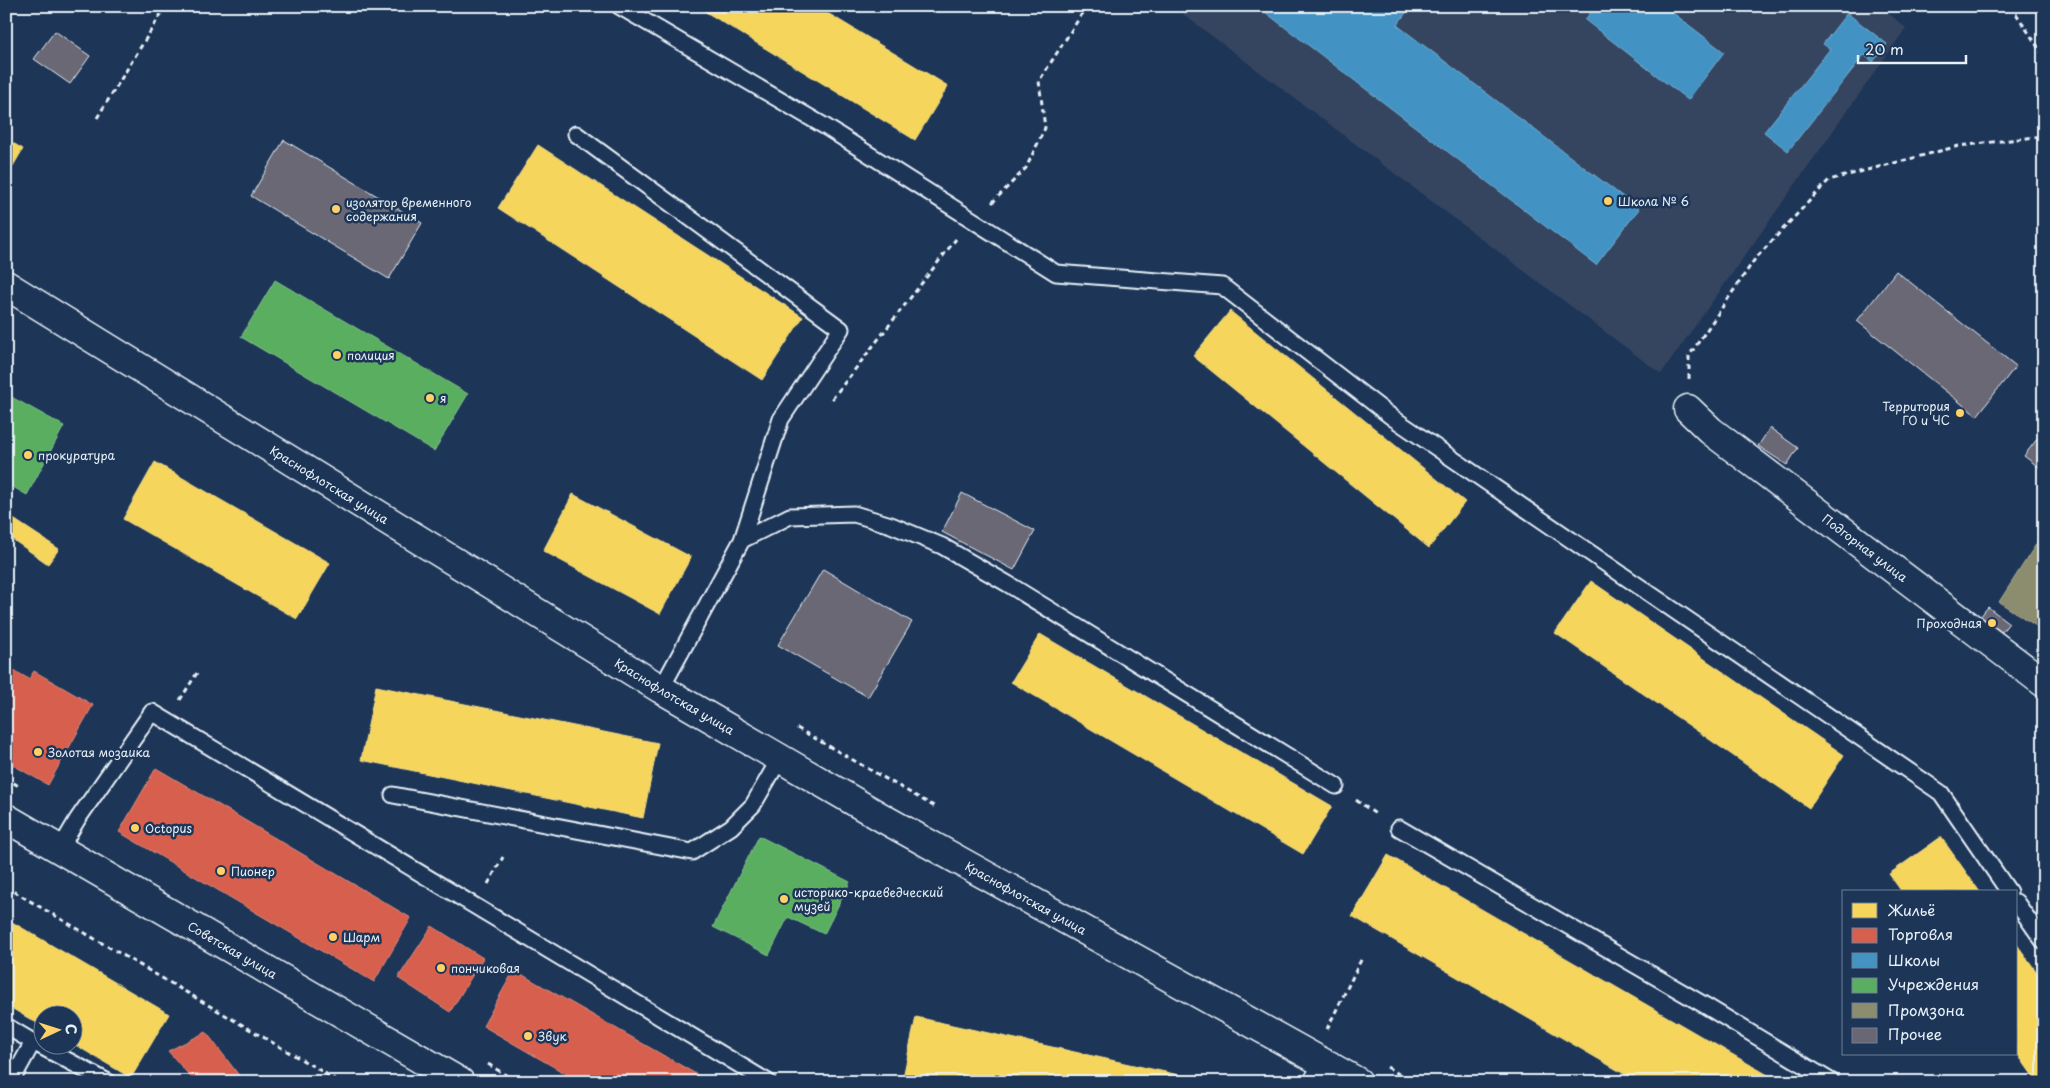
<svg xmlns="http://www.w3.org/2000/svg" width="2050" height="1088" viewBox="0 0 2050 1088" font-family="'Playpen Sans',sans-serif">
<style>
.built{fill:#344460}
.homes{fill:#f6d55c;stroke:#f2dd8b}
.shops{fill:#d6604d;stroke:#db8c80}
.schools{fill:#4393c3;stroke:#74afd3}
.public{fill:#5aae61;stroke:#85c28e}
.industry{fill:#8c8c6e;stroke:#a8aa97}
.building{fill:#6a6774;stroke:#e8f1f8}
.lines{fill:none;stroke-linecap:round;stroke-linejoin:round}
.service-casing{stroke:#e8f1f8;stroke-width:19}
.minor-casing{stroke:#e8f1f8;stroke-width:31}
.tertiary-casing{stroke:#e8f1f8;stroke-width:31}
.secondary-casing{stroke:#e8f1f8;stroke-width:31}
.path{stroke:#e8f1f8;stroke-width:3;stroke-dasharray:5 4;stroke-linecap:butt}
.service{stroke:#1d3557;stroke-width:15}
.minor{stroke:#1d3557;stroke-width:28}
.tertiary{stroke:#1d3557;stroke-width:28}
.secondary{stroke:#1d3557;stroke-width:28}
.poi-dot{fill:#ffd166;stroke:#1d3557;stroke-width:2}
.labels{text-anchor:middle;dominant-baseline:central;stroke-width:5;stroke-linejoin:round;paint-order:stroke}
.poi-label{font-size:12px;fill:#e8f1f8;stroke:#1d3557;text-anchor:start}
.street-label{font-size:12px;fill:#e8f1f8;stroke:#1d3557}
</style>
<rect width="100%" height="100%" fill="#1d3557"/>
<filter id="ink" filterUnits="userSpaceOnUse"><feTurbulence type="fractalNoise" baseFrequency=".02" numOctaves="2"/><feDisplacementMap in="SourceGraphic" scale="10" xChannelSelector="R" yChannelSelector="G"/><feConvolveMatrix kernelMatrix="1 2 1 2 8 2 1 2 1" color-interpolation-filters="sRGB"/></filter>
<g filter="url(#ink)">
<path class="built" d="M 1180,6 L 1880,6 L 1906,28 L 1661,374 L 1184,15 Z"/>
<path class="homes" d="M 696,6 L 816,6 L 948,86 L 915,140 Z
M 6,139 L 23,149 L 6,178 Z
M 538,145 L 803,317 L 762,380 L 498,208 Z
M 1230,311 L 1465,502 L 1429,548 L 1193,356 Z
M 155,462 L 330,563 L 297,619 L 123,519 Z
M 573,494 L 691,557 L 660,614 L 543,551 Z
M 6,514 L 59,549 L 48,564 L 6,535 Z
M 1591,581 L 1844,755 L 1809,808 L 1555,633 Z
M 1040,634 L 1332,806 L 1303,854 L 1011,682 Z
M 376,686 L 658,743 L 643,818 L 361,760 Z
M 1941,837 L 1980,892 L 1902,892 L 1889,874 Z
M 1388,855 L 1780,1082 L 1638,1082 L 1352,916 Z
M 12,922 L 169,1014 L 131,1078 L 72,1043 L 72,1016 L 42,1016 L 42,1026 L 6,1005 L 6,933 Z
M 2016,943 L 2044,982 L 2044,1082 L 2037,1082 L 2016,1052 Z
M 916,1017 L 1197,1079 L 1197,1082 L 902,1082 Z"/>
<path class="shops" d="M 6,666 L 29,679 L 34,671 L 93,705 L 48,785 L 6,761 Z
M 156,768 L 411,918 L 374,982 L 119,832 Z
M 432,926 L 483,958 L 450,1012 L 398,978 Z
M 514,970 L 710,1082 L 580,1082 L 483,1026 Z
M 206,1032 L 244,1082 L 195,1082 L 168,1051 Z"/>
<path class="schools" d="M 1257,6 L 1411,6 L 1397,25 L 1639,209 L 1596,265 Z
M 1595,6 L 1664,6 L 1724,52 L 1688,100 L 1585,20 Z
M 1847,13 L 1887,44 L 1873,62 L 1864,55 L 1788,151 L 1764,132 L 1830,49 L 1823,44 Z"/>
<path class="public" d="M 275,280 L 468,394 L 434,451 L 241,337 Z
M 6,394 L 64,426 L 27,495 L 6,483 Z
M 759,836 L 850,882 L 824,934 L 788,917 L 769,955 L 713,927 Z"/>
<path class="industry" d="M 2044,532 L 2044,631 L 1999,602 Z"/>
<path class="building" d="M 55,31 L 90,56 L 70,84 L 34,59 Z
M 284,140 L 422,223 L 389,279 L 251,196 Z
M 1896,271 L 2016,366 L 1977,416 L 1857,321 Z
M 1770,428 L 1798,448 L 1787,465 L 1758,446 Z
M 2044,430 L 2044,471 L 2024,456 Z
M 962,493 L 1035,531 L 1014,570 L 942,532 Z
M 823,569 L 912,622 L 868,697 L 778,645 Z
M 1988,607 L 2009,623 L 1997,638 L 1976,622 Z"/>
<g class="lines">
<defs>
<path id="service" d="M 619,6 L 826,127 L 1056,273 L 1222,286 L 1393,418 L 1941,793 L 2009,892
M 576,134 L 841,329 L 781,419 L 742,540
M 661,689 L 742,540 L 790,516 L 854,514 L 891,525 L 942,546 L 1008,584 L 1336,786
M 393,795 L 692,852 L 731,827 L 753,805 L 780,758
M 1399,828 L 1706,1006 L 1832,1082
M 60,849 L 77,820 L 152,712 L 768,1082
M 2016,902 L 2044,942
M 6,1026 L 33,1042 L 108,1082
M 11,1082 L 33,1042"/>
<g id="minor">
<path id="s1" d="M 1688,409 L 1711,431 L 2044,683"/>
</g>
<g id="tertiary">
<path id="s2" d="M 6,818 L 460,1082"/>
<path d="M 1318,1082 L 1329,1065"/>
</g>
<g id="secondary">
<path id="s3" d="M 6,285 L 661,689 L 886,820 L 1358,1082"/>
</g>
</defs>
<use href="#service" class="service-casing"/>
<use href="#minor" class="minor-casing"/>
<use href="#tertiary" class="tertiary-casing"/>
<use href="#secondary" class="secondary-casing"/>
<path class="path" d="M 2011,6 L 2044,56
M 97,118 L 166,6
M 992,203 L 1026,168 L 1045,128 L 1039,81 L 1087,6
M 1689,379 L 1689,356 L 1755,259 L 1829,180 L 1959,146 L 2044,136
M 832,399 L 956,239
M 180,700 L 197,673
M 797,728 L 937,808
M 6,778 L 20,787
M 1356,800 L 1377,815
M 488,884 L 503,857
M 6,887 L 340,1082
M 1327,1029 L 1362,958
M 488,1064 L 517,1082
M 1387,1067 L 1412,1082"/>
<use href="#service" class="service"/>
<use href="#minor" class="minor"/>
<use href="#tertiary" class="tertiary"/>
<use href="#secondary" class="secondary"/>
</g>
</g>
<g class="poi-dot">
<circle cx="1608" cy="201" r="5"/>
<circle cx="336" cy="209" r="5"/>
<circle cx="337" cy="355" r="5"/>
<circle cx="430" cy="398" r="5"/>
<circle cx="1960" cy="413" r="5"/>
<circle cx="28" cy="455" r="5"/>
<circle cx="1992" cy="623" r="5"/>
<circle cx="38" cy="752" r="5"/>
<circle cx="135" cy="828" r="5"/>
<circle cx="221" cy="871" r="5"/>
<circle cx="784" cy="899" r="5"/>
<circle cx="333" cy="937" r="5"/>
<circle cx="441" cy="968" r="5"/>
<circle cx="528" cy="1036" r="5"/>
</g>
<g class="labels">
<g class="poi-label">
<text x="1618" y="201">Школа № 6</text>
<text x="346" y="202">изолятор временного<tspan x="346" dy="14">содержания</tspan></text>
<text x="347" y="355">полиция</text>
<text x="440" y="398">я</text>
<text x="1950" y="406" text-anchor="end">Территория<tspan x="1950" dy="14">ГО и ЧС</tspan></text>
<text x="38" y="455">прокуратура</text>
<text x="1982" y="623" text-anchor="end">Проходная</text>
<text x="48" y="752">Золотая мозаика</text>
<text x="145" y="828">Octopus</text>
<text x="231" y="871">Пионер</text>
<text x="794" y="892">историко-краеведческий<tspan x="794" dy="14">музей</tspan></text>
<text x="343" y="937">Шарм</text>
<text x="451" y="968">пончиковая</text>
<text x="538" y="1036">Звук</text>
</g>
<g class="street-label">
<text stroke="none"><textPath href="#s3" startOffset="380">Краснофлотская улица</textPath></text>
<text stroke="none"><textPath href="#s1" startOffset="225">Подгорная улица</textPath></text>
<text stroke="none"><textPath href="#s3" startOffset="785">Краснофлотская улица</textPath></text>
<text stroke="none"><textPath href="#s3" startOffset="1190">Краснофлотская улица</textPath></text>
<text stroke="none"><textPath href="#s2" startOffset="262">Советская улица</textPath></text>
</g>
</g>
<rect width="2050" height="1088" fill="none" stroke="#1d3557" stroke-width="25"/>
<rect x="12" y="12" width="2025" height="1063" fill="none" stroke="#e8f1f8" stroke-width="2" filter="url(#ink)"/>
<rect x="1842" y="890" width="175" height="165" fill="#1d3557" stroke="#6e8097"/>
<rect x="1852" y="903" width="25" height="15" fill="#f6d55c" stroke="#6e8097"/>
<text x="1888" y="916" font-size="15" fill="#e8f1f8">Жильё</text>
<rect x="1852" y="928" width="25" height="15" fill="#d6604d" stroke="#6e8097"/>
<text x="1888" y="940" font-size="15" fill="#e8f1f8">Торговля</text>
<rect x="1852" y="953" width="25" height="15" fill="#4393c3" stroke="#6e8097"/>
<text x="1888" y="966" font-size="15" fill="#e8f1f8">Школы</text>
<rect x="1852" y="978" width="25" height="15" fill="#5aae61" stroke="#6e8097"/>
<text x="1888" y="990" font-size="15" fill="#e8f1f8">Учреждения</text>
<rect x="1852" y="1003" width="25" height="15" fill="#8c8c6e" stroke="#6e8097"/>
<text x="1888" y="1016" font-size="15" fill="#e8f1f8">Промзона</text>
<rect x="1852" y="1028" width="25" height="15" fill="#6a6774" stroke="#6e8097"/>
<text x="1888" y="1040" font-size="15" fill="#e8f1f8">Прочее</text>
<g transform="translate(58 1030) rotate(86)"><circle r="24" fill="#1d3557" stroke="#6e8097"/>
<path d="M0-4L9 19L0 12L-9 19Z" fill="#ffd166"/>
<text y="-8" font-size="14" font-weight="bold" text-anchor="middle" fill="#e8f1f8">С</text>
</g>
<path d="M1858 55v8h108v-8" fill="none" stroke="#e8f1f8" stroke-width="2.5"/>
<text x="1865" y="55" font-size="15" fill="#e8f1f8" stroke="#1d3557" stroke-width="4" paint-order="stroke">20 m</text>
</svg>
